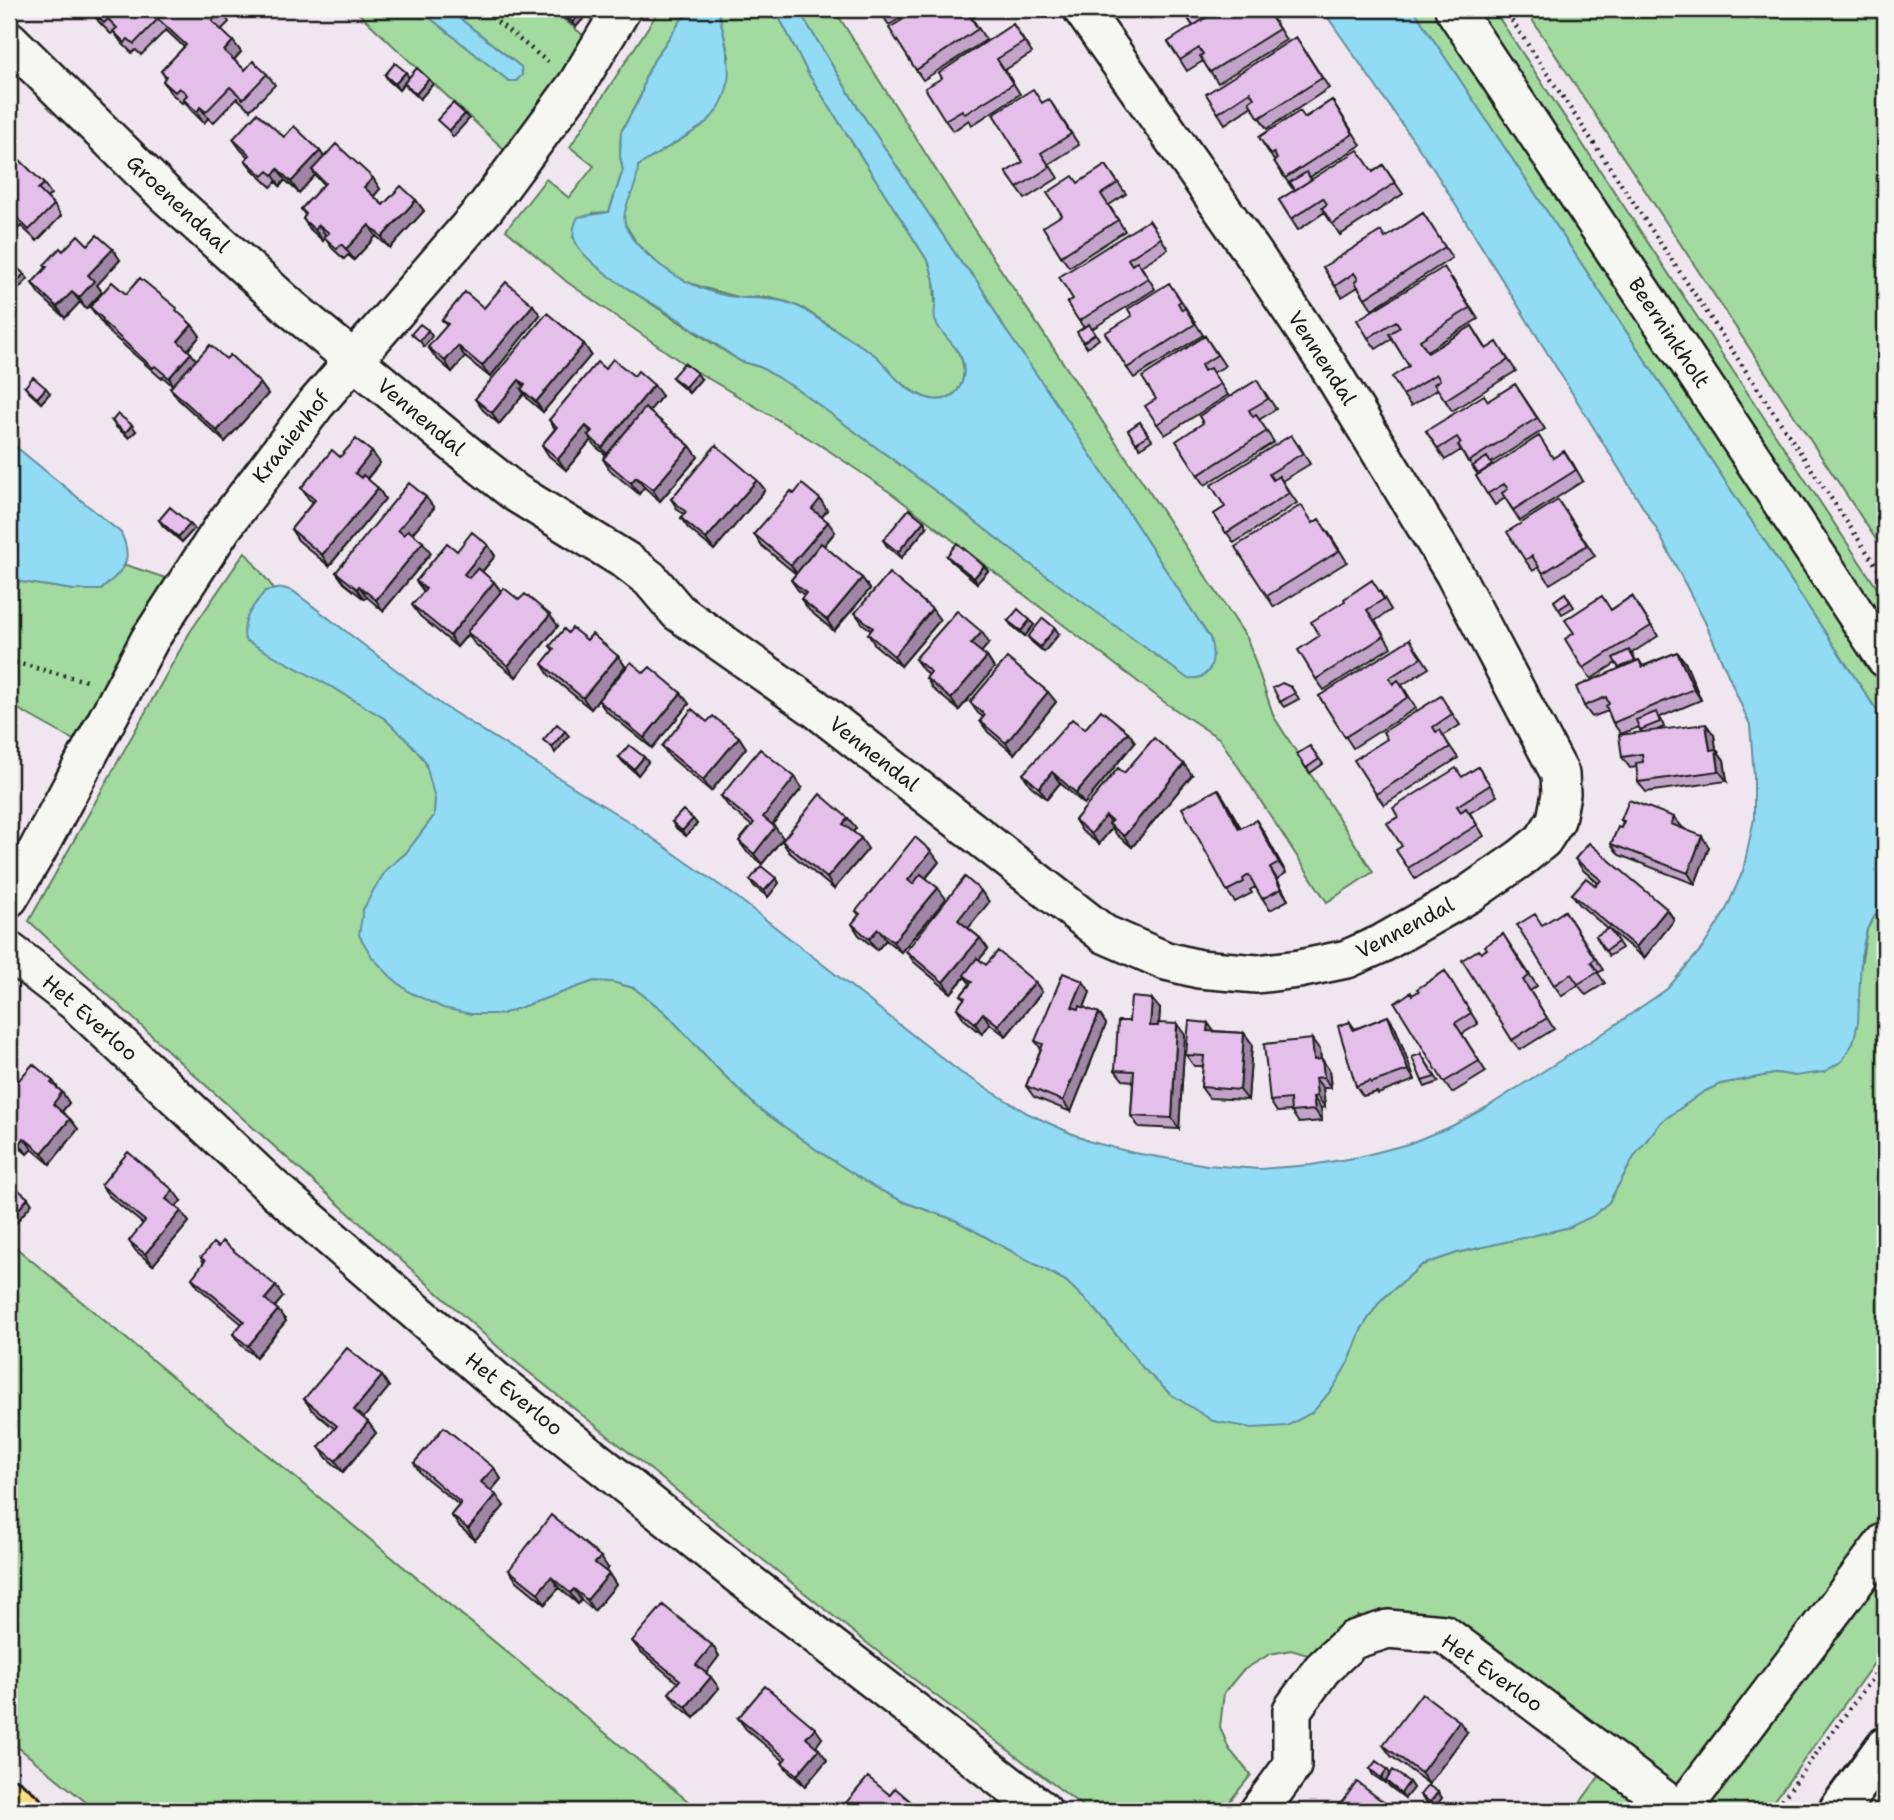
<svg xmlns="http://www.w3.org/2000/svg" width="1894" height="1820" viewBox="0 0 1894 1820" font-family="'Shantell Sans',sans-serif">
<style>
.green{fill:#a2da9f;stroke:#5f7b5e;stroke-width:2}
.water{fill:#92dbf4;stroke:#638f9e;stroke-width:2}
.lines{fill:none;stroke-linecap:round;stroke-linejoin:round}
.minor-casing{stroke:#1c1c1c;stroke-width:42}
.tertiary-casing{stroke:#1c1c1c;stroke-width:44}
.motorway-casing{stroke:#1c1c1c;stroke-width:44}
.path{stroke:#1c1c1c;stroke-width:4.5;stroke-dasharray:2 5;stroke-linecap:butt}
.minor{stroke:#f6f6f2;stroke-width:37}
.tertiary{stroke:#f6f6f2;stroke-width:38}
.motorway{stroke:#fedf80;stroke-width:38}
.wall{fill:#c3a4c9;stroke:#1c1c1c;stroke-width:2}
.shaded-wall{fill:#9f86a4;stroke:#1c1c1c;stroke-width:2}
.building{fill:#e3bfea;stroke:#1c1c1c;stroke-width:2}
.labels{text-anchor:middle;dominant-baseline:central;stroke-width:6;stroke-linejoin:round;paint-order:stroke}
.street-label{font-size:21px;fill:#1c1c1c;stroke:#f6f6f2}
</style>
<rect width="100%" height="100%" fill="#f0e6f0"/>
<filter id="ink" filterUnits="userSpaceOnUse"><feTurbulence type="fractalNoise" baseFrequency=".0143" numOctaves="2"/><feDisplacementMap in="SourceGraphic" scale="14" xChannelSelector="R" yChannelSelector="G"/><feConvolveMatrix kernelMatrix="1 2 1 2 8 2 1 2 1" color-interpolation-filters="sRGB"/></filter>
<g filter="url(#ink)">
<path class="green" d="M 354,9 L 419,9 L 509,81 L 516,81 L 522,75 L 521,67 L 448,9 L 551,9 L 589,40 L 509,154 Z
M 660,9 L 695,9 L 682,19 L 654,60 L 645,78 L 641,95 L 621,132 L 620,156 L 623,170 L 609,212 L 593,213 L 573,237 L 593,262 L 627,288 L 740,361 L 760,367 L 800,391 L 945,498 L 1026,561 L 1210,638 C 1143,536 1079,434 1009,335 C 993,313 983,282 962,264 L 858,108 L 798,9 L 834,9 L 969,222 L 1247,638 L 1274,717 L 1373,872 L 1327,902 L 1220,739 L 1167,704 L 891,493 L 825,448 L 684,364 L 567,282 L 506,230 L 546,179 L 569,198 L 594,166 L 570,147 Z
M 718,9 L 775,9 L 808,73 L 929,263 L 934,280 L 936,322 L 955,346 L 962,360 L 964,372 L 962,383 L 956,393 L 945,399 L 935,400 L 924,397 L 914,392 L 895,378 L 877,357 L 804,309 L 787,302 L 766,297 L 742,298 L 704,288 L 679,279 L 663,268 L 637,244 L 624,222 L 623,215 L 638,166 L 690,134 L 711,118 L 729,57 Z
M 1413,9 L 1436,9 L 1885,686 L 1885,723 Z
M 1476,9 L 1493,9 L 1885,600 L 1885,626 Z
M 1525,9 L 1885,9 L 1885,553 Z
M 245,552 L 275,590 L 265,591 L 339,691 L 384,718 L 411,744 L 425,761 L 433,785 L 435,799 L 434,816 L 406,853 L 387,869 L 363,910 L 502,1014 L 594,981 L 612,982 L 634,988 L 665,1012 L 721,1072 L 757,1107 L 817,1150 L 874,1187 L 904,1202 L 955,1220 L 1066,1281 L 1097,1311 L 1143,1367 L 1169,1393 L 1349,1361 L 1362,1328 L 1380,1301 L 1422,1265 L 1457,1253 L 1570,1227 L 1609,1202 L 1635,1155 L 1661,1122 L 1703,1092 L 1720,1084 L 1779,1073 L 1795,1076 L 1859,977 L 1867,929 L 1885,899 L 1885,1648 L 1767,1811 L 1574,1811 L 1619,1749 L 1396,1616 L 1358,1616 L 1314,1657 L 1291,1650 L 1270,1654 L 1242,1671 L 1224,1693 L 1220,1727 L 1229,1749 L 1251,1775 L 1222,1811 L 1089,1811 L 882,1655 L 506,1354 L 181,1063 L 29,921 L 190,632 Z
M 126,565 L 169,579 L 77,742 L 9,704 L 9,580 L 74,590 L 101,590 Z
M 9,1242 L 700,1811 L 97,1811 L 9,1740 Z"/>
<path class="water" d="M 419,9 L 448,9 L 521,67 L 522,75 L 516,81 L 509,81 Z
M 695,9 L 718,9 C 727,51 743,93 702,126 L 638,166 C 638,200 608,211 637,244 C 663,273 705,296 744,298 C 765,299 781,298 801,308 C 807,311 812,315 818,319 C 837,332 858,342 876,356 C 883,362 888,370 894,376 C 908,392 940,412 958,390 C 964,381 965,370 962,360 C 957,344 940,335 935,320 C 933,314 936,306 936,299 C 936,286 933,275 929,263 L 808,73 L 775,9 L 798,9 L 858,108 L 962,264 C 983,282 993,313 1009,335 C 1079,434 1143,536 1210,638 C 1216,659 1213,681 1187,678 L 1026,561 L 945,498 L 800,391 L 760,367 L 740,361 C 719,346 698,332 677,318 C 652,303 582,266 574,238 C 572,231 575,223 578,217 L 609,212 L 623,170 L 620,156 L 621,132 L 641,96 L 645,78 L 654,60 L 682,19 Z
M 1322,9 L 1413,9 L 1885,723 L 1885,899 L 1867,929 L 1861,956 L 1858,1022 L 1853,1043 L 1842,1061 L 1824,1072 L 1795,1076 L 1779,1073 L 1720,1084 L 1703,1092 L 1661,1122 L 1635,1155 L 1609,1202 L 1593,1216 L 1570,1227 L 1457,1253 L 1422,1265 L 1380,1301 L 1362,1328 L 1349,1361 L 1333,1388 L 1313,1412 L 1287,1426 L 1252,1428 L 1213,1421 L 1169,1393 L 1143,1368 L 1097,1311 L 1066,1281 L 955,1220 L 904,1202 L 874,1187 L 817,1150 L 757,1107 L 721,1072 L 665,1012 L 634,988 L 612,982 L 594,981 L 502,1014 L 471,1014 L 443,1008 L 409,992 L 391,977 L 372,957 L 359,935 L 363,910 L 374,889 L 387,869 L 406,853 L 434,816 L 435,799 L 425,761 L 411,744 L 384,718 L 339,691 L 245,640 C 241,619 252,608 265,591 L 283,588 L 293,591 L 442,705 L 631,823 L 738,898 L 960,1072 L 1027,1113 L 1088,1141 L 1134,1153 L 1207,1165 L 1259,1169 L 1311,1165 L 1359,1157 L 1408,1144 L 1452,1126 L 1487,1107 L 1605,1032 L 1667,989 L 1703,947 L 1725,912 L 1743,871 L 1754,819 L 1754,776 L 1750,725 L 1705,622 L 1657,530 L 1434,170 Z
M 9,441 L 121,533 C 135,563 122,570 101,590 L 74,590 L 9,580 Z"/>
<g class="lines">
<defs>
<path id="minor" d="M 1454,9 L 1885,658
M 9,40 L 167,196 L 291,308 L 469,456 L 516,493 L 628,562 L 650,579 L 678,612 L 815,708 L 1104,934 L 1166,961 L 1199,969 L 1257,974 L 1299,969 L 1347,959 L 1381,944 L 1469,894 L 1521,858 L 1543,840 L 1556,820 L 1561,794 L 1560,774 L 1454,573 L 1327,364 L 1251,250 L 1082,9
M 9,898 L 37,851 L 150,639 L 223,527 L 315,405 L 486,207 L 577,84 L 622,9
M 9,951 L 75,1002 L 273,1188 L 495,1380 L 740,1576 L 1043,1811
M 1259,1811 L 1292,1766 L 1292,1710 L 1322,1669 L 1353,1640 L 1388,1629 L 1444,1634 L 1679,1811
M 1681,1811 L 1885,1542"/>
<path id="tertiary" d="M 1838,1811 L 1885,1747"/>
<path id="motorway" d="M 9,1799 L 24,1811"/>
</defs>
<use href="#minor" class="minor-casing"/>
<use href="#tertiary" class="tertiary-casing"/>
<use href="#motorway" class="motorway-casing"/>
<path class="path" d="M 481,9 L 548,62
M 1504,9 L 1885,579
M 9,661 L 86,681
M 1774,1811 L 1885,1661"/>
<use href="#minor" class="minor"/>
<use href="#tertiary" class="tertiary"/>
<use href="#motorway" class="motorway"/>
</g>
<path class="wall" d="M 553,9 L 588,9 L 590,11 L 576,27 Z
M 878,9 L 915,9 L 889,25 Z
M 920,9 L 986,9 L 972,18 L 986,40 L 923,80 L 916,70 Z
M 1143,9 L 1165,9 L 1150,18 Z
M 1182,9 L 1229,9 L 1230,11 L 1235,9 L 1267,9 L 1286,40 L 1218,83 L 1203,61 L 1187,71 L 1180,60 L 1193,26 Z
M 92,11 L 222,11 L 229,22 L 221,30 L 241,52 L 234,60 L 245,70 L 267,74 L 275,85 L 250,110 L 237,98 L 213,123 L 208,118 L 204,123 L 191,110 L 184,101 L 182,103 L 170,92 L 163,81 L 165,77 L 161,71 L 184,47 L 166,30 L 141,55 L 136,50 L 132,53 L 121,42 L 114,32 L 111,34 L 99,22 Z
M 1013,24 L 1032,53 L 1005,70 L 1020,94 L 972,125 L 969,120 L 953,131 L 945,120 L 942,78 Z
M 1296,37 L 1329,88 L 1267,129 L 1252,106 L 1225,124 L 1218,113 Z
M 385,75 L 409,77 L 433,84 L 420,99 L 408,88 L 404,83 L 399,90 L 388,80 Z
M 1049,99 L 1079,145 L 1049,164 L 1058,178 L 1025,199 L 1006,172 L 1023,162 L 1042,103 Z
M 1332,100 L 1361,145 L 1310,177 L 1312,179 L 1373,172 L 1383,165 L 1403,194 L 1340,235 L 1325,212 L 1298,230 L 1279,200 L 1295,190 L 1294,188 L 1292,188 L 1285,178 L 1259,137 L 1305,117 Z
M 284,137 L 320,151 L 324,157 L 380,189 L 374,196 L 383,205 L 416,200 L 424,211 L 390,248 L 376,236 L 354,260 L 348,255 L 344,259 L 332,248 L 325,238 L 323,241 L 310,229 L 303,219 L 305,215 L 301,209 L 324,185 L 315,175 L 299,193 L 285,180 L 280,186 L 276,182 L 271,187 L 253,170 L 245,160 L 248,157 L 241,150 L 233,139 Z
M 9,155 L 44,184 L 51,194 L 47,198 L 54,205 L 61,216 L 37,241 L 21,226 L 15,232 L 9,226 Z
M 1106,165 L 1126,194 L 1109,205 L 1125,231 L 1069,267 L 1061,256 L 1062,215 L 1078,183 Z
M 1423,213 L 1452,258 L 1372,309 L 1358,287 L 1342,297 L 1323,267 L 1386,238 Z
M 1149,220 L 1168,249 L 1141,266 L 1155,289 L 1092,329 L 1099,339 L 1087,348 L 1083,342 L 1084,328 L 1067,303 L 1073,299 Z
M 88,245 L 120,260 L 97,285 L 102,292 L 86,309 L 80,302 L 65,318 L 39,294 L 32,283 L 46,268 L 44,265 L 63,251 Z
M 1452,278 L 1478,319 L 1427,351 L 1429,353 L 1472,326 L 1486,348 L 1504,353 L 1516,371 L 1452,411 L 1438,389 L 1411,406 L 1403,395 L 1409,366 L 1392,339 L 1376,349 L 1368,338 Z
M 126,294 L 182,316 L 192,325 L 200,336 L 188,350 L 196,360 L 226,359 L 260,383 L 268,394 L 225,442 L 178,399 L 170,388 L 173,386 L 163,377 L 161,378 L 109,332 L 90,307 Z
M 1177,294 L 1203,335 L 1134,378 L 1127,368 Z
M 484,308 L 540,315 L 490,377 L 465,357 L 452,372 L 436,358 L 428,347 L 447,326 L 442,320 Z
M 1205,336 L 1225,366 L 1213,373 L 1228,395 L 1165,435 L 1157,424 L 1156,399 Z
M 584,344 L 591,355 L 543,412 L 529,400 L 524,394 L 499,424 L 483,410 L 475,399 Z
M 605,369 L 634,376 L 662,396 L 649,411 L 690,446 L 698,457 L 660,501 L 644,487 L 639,494 L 610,470 L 603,459 L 606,455 L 595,446 L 591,440 L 566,470 L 549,456 L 542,445 L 555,429 L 549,420 Z
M 672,377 L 701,379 L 689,393 L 676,382 Z
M 1515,384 L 1545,429 L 1491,463 L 1492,465 L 1554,458 L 1572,462 L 1583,481 L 1520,521 L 1505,498 L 1495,505 L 1476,476 L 1478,474 L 1477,472 L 1476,472 L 1461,450 L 1445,460 L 1426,431 L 1488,401 Z
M 25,387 L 50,393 L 41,403 L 29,392 Z
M 1264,391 L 1276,409 L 1259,420 L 1274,442 L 1205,485 L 1198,475 Z
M 112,421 L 136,431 L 129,438 L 116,427 Z
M 1140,422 L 1152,440 L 1140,448 L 1128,430 Z
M 1299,445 L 1310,464 L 1282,481 L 1297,503 L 1234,543 L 1214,514 L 1225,507 Z
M 372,452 L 380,463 L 367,479 L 378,488 L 385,499 L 329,566 L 298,540 L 291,529 L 313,502 L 309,499 L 301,488 L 340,457 Z
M 757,480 L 765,490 L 714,550 L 688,528 L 681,518 L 684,514 L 678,510 L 671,499 Z
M 794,494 L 827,510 L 822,517 L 835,532 L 824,546 L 862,578 L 870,589 L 834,631 L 809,610 L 801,599 L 804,595 L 798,590 L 791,580 L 796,574 L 761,545 L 754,534 Z
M 434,508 L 412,533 L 431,553 L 383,611 L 367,597 L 364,599 L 344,583 L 336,572 Z
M 1566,511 L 1595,556 L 1550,584 L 1539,567 L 1533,571 L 1525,560 Z
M 159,520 L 190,524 L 194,529 L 182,542 L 163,526 Z
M 1313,523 L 1327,530 L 1347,562 L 1274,607 L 1267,596 Z
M 927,527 L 901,558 L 887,546 L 883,540 Z
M 488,545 L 495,556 L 482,572 L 494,582 L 501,591 L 519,600 L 558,626 L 516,677 L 474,643 L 468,634 L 457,647 L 420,616 L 412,605 L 424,592 L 416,581 L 457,551 Z
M 947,556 L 984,566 L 988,571 L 977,583 L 951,561 Z
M 1380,591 L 1391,610 L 1375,621 L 1391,647 L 1324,690 L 1316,679 Z
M 1565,593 L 1574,607 L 1562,614 L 1554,601 Z
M 1632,596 L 1658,636 L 1632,653 L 1636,661 L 1639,660 L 1643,666 L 1677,652 L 1685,662 L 1701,700 L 1660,717 L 1664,727 L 1657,730 L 1714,735 L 1716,749 L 1724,760 L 1727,781 L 1646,792 L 1638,782 L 1637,767 L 1630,768 L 1622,757 L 1642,732 L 1639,727 L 1621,734 L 1613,723 L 1608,711 L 1592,717 L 1584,706 L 1619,668 L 1616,663 L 1591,679 L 1583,668 L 1611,610 Z
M 855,613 L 940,620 L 901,666 L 875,645 L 868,634 L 871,630 L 863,624 Z
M 1008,621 L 1034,625 L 1025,636 L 1012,626 Z
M 568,633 L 587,640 L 618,656 L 625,666 L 591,709 L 549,675 L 542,664 L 553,650 L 550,646 Z
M 1059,634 L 1044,652 L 1032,642 L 1028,637 Z
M 989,643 L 981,652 L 987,657 L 994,668 L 959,710 L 933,689 L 926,678 L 929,675 L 923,670 L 915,659 Z
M 1417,650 L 1429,668 L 1402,685 L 1416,708 L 1353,748 L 1319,696 Z
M 644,673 L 681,693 L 689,704 L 652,748 L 606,711 L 598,700 Z
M 1291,687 L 1299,699 L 1284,707 L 1280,702 Z
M 1048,692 L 1056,702 L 1014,754 L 988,732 L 980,721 L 983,717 L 978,713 L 970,702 Z
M 1448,707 L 1460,725 L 1443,736 L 1458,758 L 1384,805 L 1376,794 Z
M 707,722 L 739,737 L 746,748 L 711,791 L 669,756 L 662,746 Z
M 1085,729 L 1128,732 L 1135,742 L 1084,804 L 1060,783 L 1047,799 L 1030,785 L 1023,774 Z
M 1310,746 L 1323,764 L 1310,773 L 1297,754 Z
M 619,757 L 644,757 L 648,762 L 638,775 L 623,762 Z
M 1478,767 L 1497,796 L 1470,813 L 1484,836 L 1415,879 L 1408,868 L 1402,846 L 1462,777 Z
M 1124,773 L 1192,775 L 1132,847 L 1117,835 L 1112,828 L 1099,844 L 1082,831 L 1075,820 Z
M 802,788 L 772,825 L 783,838 L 762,864 L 747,852 L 739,841 L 752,826 L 729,807 L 721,796 Z
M 1218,789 L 1225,800 L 1241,828 L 1256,820 L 1263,831 L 1286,873 L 1277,879 L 1288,900 L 1270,910 L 1255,887 L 1250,890 L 1252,893 L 1235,902 L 1227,891 Z
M 848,818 L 856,828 L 853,832 L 868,849 L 834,889 L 789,852 L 782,841 Z
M 693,819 L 697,824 L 686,836 L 676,828 L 672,822 Z
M 1621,820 L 1682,827 L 1709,847 L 1695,884 L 1619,855 L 1611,844 L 1621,828 L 1623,823 Z
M 1575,859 L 1667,909 L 1674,920 L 1644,958 L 1611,931 L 1622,948 L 1609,956 L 1596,936 L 1608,929 L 1580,905 L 1572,894 L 1596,886 L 1598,883 L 1583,870 Z
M 939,862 L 926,878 L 946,899 L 901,952 L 886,940 L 877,950 L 859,935 L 852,924 L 859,915 L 856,911 Z
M 776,878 L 779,883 L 768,897 L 754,886 L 750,880 Z
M 981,891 L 989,902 L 968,928 L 980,938 L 988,949 L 979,960 L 986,965 L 1035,982 L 1042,992 L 1006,1036 L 990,1024 L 982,1034 L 964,1019 L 957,1008 L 964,999 L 961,995 L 970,984 L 965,977 L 951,993 L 914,962 L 906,951 Z
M 1565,911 L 1603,970 L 1598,973 L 1605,983 L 1586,995 L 1578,985 L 1562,996 L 1554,985 L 1543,925 Z
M 1503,934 L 1537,986 L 1530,991 L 1554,1029 L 1520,1050 L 1512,1040 L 1481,953 L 1487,949 Z
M 1445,971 L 1478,1024 L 1462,1034 L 1486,1072 L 1452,1093 L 1444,1082 L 1413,995 Z
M 1090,992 L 1084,1008 L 1099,1013 L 1106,1024 L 1071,1112 L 1034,1097 L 1026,1086 L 1041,1049 L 1035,1041 Z
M 1160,1009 L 1159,1023 L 1185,1035 L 1179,1129 L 1139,1127 L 1131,1116 L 1133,1081 L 1123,1080 L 1115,1070 L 1129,1021 Z
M 1388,1016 L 1395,1027 L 1415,1080 L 1378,1094 L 1377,1092 L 1363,1096 L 1356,1086 L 1350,1022 L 1355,1029 Z
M 1214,1031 L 1244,1033 L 1252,1044 L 1248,1100 L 1209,1098 L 1201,1087 L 1203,1066 L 1194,1066 L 1186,1055 Z
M 1320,1050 L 1321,1060 L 1329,1070 L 1331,1088 L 1323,1088 L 1325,1107 L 1321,1108 L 1322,1121 L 1299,1123 L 1291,1111 L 1277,1112 L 1270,1101 Z
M 1421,1054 L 1439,1082 L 1425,1087 L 1422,1081 Z
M 9,1078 L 18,1081 L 53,1081 L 69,1103 L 62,1112 L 70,1119 L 78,1129 L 50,1164 L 32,1149 L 27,1154 L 9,1139 Z
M 101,1185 L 181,1201 L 176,1207 L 189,1222 L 153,1265 L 136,1251 L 129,1241 L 143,1224 L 109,1196 Z
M 201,1258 L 276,1286 L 283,1297 L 275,1307 L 286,1321 L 256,1357 L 241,1345 L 233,1334 L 242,1324 L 199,1288 L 192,1278 L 204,1263 Z
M 382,1376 L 389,1387 L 363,1418 L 368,1422 L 376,1433 L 343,1472 L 327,1458 L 319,1447 L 335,1429 L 312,1410 L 304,1399 Z
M 414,1463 L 494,1468 L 501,1479 L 491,1491 L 504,1506 L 475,1540 L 459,1526 L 451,1515 L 459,1505 L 421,1474 Z
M 608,1568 L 605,1571 L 609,1574 L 616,1585 L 594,1611 L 581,1600 L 578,1604 L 559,1588 L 545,1604 L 516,1580 L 509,1570 Z
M 632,1641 L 712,1645 L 719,1656 L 706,1673 L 719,1688 L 694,1718 L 677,1704 L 669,1693 L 678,1683 L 640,1651 Z
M 738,1718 L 822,1738 L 816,1746 L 827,1760 L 805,1786 L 790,1773 L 782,1763 L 784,1761 L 746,1729 Z
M 1467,1732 L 1429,1784 L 1391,1756 L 1383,1745 Z
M 1370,1769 L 1387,1769 L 1390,1774 L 1409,1782 L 1413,1788 L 1405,1798 L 1389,1786 L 1386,1782 L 1385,1783 L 1373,1775 Z
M 1438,1792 L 1442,1798 L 1434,1808 L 1424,1800 L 1420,1795 Z"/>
<path class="shaded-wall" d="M 584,9 L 588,9 L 590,11 L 576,27 L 573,22 Z
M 233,41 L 241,52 L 232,62 L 224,51 Z
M 406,72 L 409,78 L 399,90 L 395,84 Z
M 429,79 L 433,84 L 420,99 L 416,94 Z
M 200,107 L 208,118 L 204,123 L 197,112 Z
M 465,114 L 469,119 L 453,137 L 449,131 Z
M 320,151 L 327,162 L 312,170 L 315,175 L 299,193 L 291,182 Z
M 278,169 L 285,180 L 280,186 L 273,175 Z
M 373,178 L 380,189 L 372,198 L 364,187 Z
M 416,200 L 424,211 L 390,248 L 382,237 Z
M 319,225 L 326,236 L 323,241 L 315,230 Z
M 369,225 L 376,236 L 354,260 L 346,249 Z
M 113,249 L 120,260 L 97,285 L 102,292 L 86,309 L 79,298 L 88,275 Z
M 24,274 L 28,279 L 9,299 L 9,290 Z
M 72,292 L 80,302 L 65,318 L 57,307 Z
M 533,305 L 540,315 L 490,377 L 482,366 Z
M 192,325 L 200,336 L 186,352 L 178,341 Z
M 428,330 L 432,336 L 424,347 L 420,341 Z
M 584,344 L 591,355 L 543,412 L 536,402 Z
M 458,346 L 465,357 L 452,372 L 445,361 Z
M 191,353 L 199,364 L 176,389 L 169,378 Z
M 697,373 L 701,379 L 689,393 L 685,387 Z
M 519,380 L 527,391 L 521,389 L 524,394 L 499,424 L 492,413 Z
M 260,383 L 268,394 L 225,442 L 217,431 Z
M 654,385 L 662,396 L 610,458 L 602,448 Z
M 46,388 L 50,393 L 41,403 L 37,398 Z
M 132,425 L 136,431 L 129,438 L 125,433 Z
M 586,426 L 594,437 L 588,435 L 591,440 L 566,470 L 558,459 Z
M 690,446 L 698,457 L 660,501 L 653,490 Z
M 372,452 L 380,463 L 362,484 L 355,473 Z
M 636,477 L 644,487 L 639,494 L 631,483 Z
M 757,480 L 765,490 L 714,550 L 706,539 Z
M 378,488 L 385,499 L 329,566 L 322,555 Z
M 426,497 L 434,508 L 406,541 L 398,530 Z
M 820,499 L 827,510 L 820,519 L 812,509 Z
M 924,521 L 927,527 L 901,558 L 898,552 Z
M 828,522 L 835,532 L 798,576 L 791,565 Z
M 190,524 L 194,529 L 182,542 L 178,537 Z
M 423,542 L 431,553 L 383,611 L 376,600 Z
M 488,545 L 495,556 L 471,585 L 464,574 Z
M 984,566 L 988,571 L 977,583 L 974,578 Z
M 862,578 L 870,589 L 834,631 L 827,620 Z
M 494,582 L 502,593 L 457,647 L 450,636 Z
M 359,586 L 367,597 L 364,599 L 357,589 Z
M 932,609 L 940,620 L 901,666 L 894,656 Z
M 550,615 L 558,626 L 516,677 L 508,666 Z
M 1030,620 L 1034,625 L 1025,636 L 1021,631 Z
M 1055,628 L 1059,634 L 1044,652 L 1040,647 Z
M 982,632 L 989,643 L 979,655 L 971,644 Z
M 1677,652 L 1685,662 L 1701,700 L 1694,689 Z
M 618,656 L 625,666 L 591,709 L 583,698 Z
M 987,657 L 994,668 L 959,710 L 951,699 Z
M 1048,692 L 1056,702 L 1014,754 L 1006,743 Z
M 681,693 L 689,704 L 652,748 L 644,738 Z
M 1706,724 L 1714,735 L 1718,761 L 1710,750 Z
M 565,731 L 569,736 L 555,753 L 552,747 Z
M 1128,732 L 1135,742 L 1084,804 L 1076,793 Z
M 739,737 L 746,748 L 711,791 L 703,780 Z
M 1716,749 L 1724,760 L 1727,781 L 1719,771 Z
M 644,757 L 648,762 L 638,775 L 634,769 Z
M 1184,764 L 1192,775 L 1132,847 L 1124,836 Z
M 1052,772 L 1060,783 L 1047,799 L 1039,788 Z
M 795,777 L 802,788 L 770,827 L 763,817 Z
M 1218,789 L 1225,800 L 1247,840 L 1239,829 Z
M 1106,816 L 1113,827 L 1109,824 L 1112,828 L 1099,844 L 1091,834 Z
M 1674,817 L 1682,827 L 1679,835 L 1671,824 Z
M 848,818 L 856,828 L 851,835 L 843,824 Z
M 693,819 L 697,824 L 686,836 L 682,831 Z
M 1256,820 L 1263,831 L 1286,873 L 1279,863 Z
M 775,827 L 783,838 L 762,864 L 754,854 Z
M 1702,836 L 1709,847 L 1695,884 L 1688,873 Z
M 861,838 L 868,849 L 834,889 L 827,878 Z
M 931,851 L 939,862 L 915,891 L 908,880 Z
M 1270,868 L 1277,879 L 1288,900 L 1281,889 Z
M 776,878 L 779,883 L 768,897 L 764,891 Z
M 938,888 L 946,899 L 901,952 L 893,942 Z
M 981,891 L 989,902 L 966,931 L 958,920 Z
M 1667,909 L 1674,920 L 1644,958 L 1636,947 Z
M 878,929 L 886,940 L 877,950 L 869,939 Z
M 980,938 L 988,949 L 951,993 L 943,982 Z
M 1083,981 L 1090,992 L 1080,1017 L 1072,1007 Z
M 1035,982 L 1042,992 L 1006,1036 L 998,1025 Z
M 1152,999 L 1160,1009 L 1158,1037 L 1150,1026 Z
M 983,1013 L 990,1024 L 982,1034 L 975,1023 Z
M 1099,1013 L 1106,1024 L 1071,1112 L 1063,1101 Z
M 1388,1016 L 1395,1027 L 1415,1080 L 1408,1070 Z
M 1208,1023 L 1215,1033 L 1207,1031 Z
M 1177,1024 L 1185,1035 L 1179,1129 L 1172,1118 Z
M 1244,1033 L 1252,1044 L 1248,1100 L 1240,1090 Z
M 1312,1039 L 1320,1050 L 1322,1071 L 1314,1060 Z
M 1322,1059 L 1329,1070 L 1331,1088 L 1324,1077 Z
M 1315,1078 L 1323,1088 L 1325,1107 L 1317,1096 Z
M 62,1092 L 69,1103 L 60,1114 L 53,1104 Z
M 1313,1097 L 1321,1108 L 1322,1121 L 1315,1110 Z
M 70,1119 L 78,1129 L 50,1164 L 42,1153 Z
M 24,1138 L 32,1149 L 27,1154 L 20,1144 Z
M 173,1190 L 181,1201 L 174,1209 L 166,1199 Z
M 28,1198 L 32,1204 L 9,1231 L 9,1221 Z
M 181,1211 L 189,1222 L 153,1265 L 145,1254 Z
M 276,1286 L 283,1297 L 272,1310 L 265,1299 Z
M 278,1310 L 286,1321 L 256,1357 L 248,1346 Z
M 382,1376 L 389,1387 L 361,1421 L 354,1410 Z
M 368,1422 L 376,1433 L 343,1472 L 336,1461 Z
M 494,1468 L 501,1479 L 489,1493 L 481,1482 Z
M 496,1495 L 504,1506 L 475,1540 L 468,1529 Z
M 601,1557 L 608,1568 L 603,1574 L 595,1563 Z
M 609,1574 L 616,1585 L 594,1611 L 587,1600 Z
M 551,1577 L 559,1588 L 545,1604 L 538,1593 Z
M 574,1589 L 581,1600 L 578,1604 L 570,1593 Z
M 712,1645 L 719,1656 L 704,1676 L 696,1665 Z
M 711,1677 L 719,1688 L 694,1718 L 686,1707 Z
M 1459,1721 L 1467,1732 L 1429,1784 L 1421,1773 Z
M 815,1728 L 822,1738 L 814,1749 L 806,1738 Z
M 819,1749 L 827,1760 L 805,1786 L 797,1775 Z
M 1387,1769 L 1391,1775 L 1385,1783 L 1381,1778 Z
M 1409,1782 L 1413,1788 L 1405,1798 L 1401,1793 Z
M 1438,1792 L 1442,1798 L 1434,1808 L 1430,1802 Z
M 1386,1804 L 1391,1811 L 1381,1811 Z"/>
<path class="building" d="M 94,9 L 219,9 L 222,11 L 212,21 L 233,41 L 224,51 L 245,70 L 253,61 L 267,74 L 243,99 L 230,87 L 206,112 L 200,107 L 197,112 L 183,99 L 187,95 L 185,92 L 179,88 L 175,92 L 163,81 L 166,76 L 161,71 L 186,45 L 158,19 L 134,44 L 128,39 L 125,43 L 113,31 L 117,28 L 108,19 L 104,23 L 92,11 Z
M 556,9 L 584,9 L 573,22 Z
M 878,9 L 890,9 L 882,14 Z
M 920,9 L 961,9 L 958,10 L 962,17 L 968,13 L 978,29 L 916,70 L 889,28 Z
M 1202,9 L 1219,9 L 1193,26 L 1188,18 Z
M 1219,9 L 1228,9 L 1230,12 L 1235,9 L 1266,9 L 1279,29 L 1210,72 L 1200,56 L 1203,54 L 1199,48 L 1180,60 L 1168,42 Z
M 1013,24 L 1024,42 L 997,59 L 1013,84 L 965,114 L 962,110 L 945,120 L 925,88 L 942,78 L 939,73 Z
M 1296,37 L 1322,78 L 1259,118 L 1249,102 L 1254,98 L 1250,92 L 1218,113 L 1206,94 Z
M 395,63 L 406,72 L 395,84 L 385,75 Z
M 417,68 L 429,79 L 416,94 L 404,83 Z
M 1033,89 L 1042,103 L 1049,99 L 1071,134 L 1041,153 L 1050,167 L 1017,188 L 1006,172 L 1023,162 L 993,114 Z
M 1332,100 L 1353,134 L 1285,178 L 1274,161 L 1277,159 L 1274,153 L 1271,155 L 1259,137 L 1300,111 L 1305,118 Z
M 453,103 L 465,114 L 449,131 L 437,120 Z
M 257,113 L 284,137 L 294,126 L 320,151 L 291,182 L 278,169 L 273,175 L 268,171 L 263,176 L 245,160 L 250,155 L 233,139 Z
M 336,144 L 373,178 L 364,187 L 383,205 L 401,186 L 416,200 L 382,237 L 369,225 L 346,249 L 341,244 L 337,249 L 324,237 L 329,233 L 319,225 L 315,230 L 303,219 L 306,214 L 301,209 L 325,183 L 312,170 Z
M 1358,150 L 1373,172 L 1383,165 L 1395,183 L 1332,224 L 1322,208 L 1327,204 L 1323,198 L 1291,219 L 1279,200 Z
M 12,152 L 44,184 L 38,189 L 54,205 L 29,230 L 14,215 L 9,220 L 9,155 Z
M 1106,165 L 1118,183 L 1101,194 L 1118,220 L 1061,256 L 1043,227 L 1062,215 L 1047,193 L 1073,176 L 1078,183 Z
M 1307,172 L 1311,180 L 1295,190 L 1290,182 Z
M 1423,213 L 1445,247 L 1365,298 L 1355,282 L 1358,279 L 1354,273 L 1335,286 L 1323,267 L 1381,231 L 1385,238 Z
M 1149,220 L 1161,238 L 1128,259 L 1132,265 L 1137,261 L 1148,278 L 1079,321 L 1067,303 L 1073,299 L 1059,277 Z
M 78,235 L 88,245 L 97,235 L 113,249 L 88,275 L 94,281 L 79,298 L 72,292 L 57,307 L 32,283 L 47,267 L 44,265 L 60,248 L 63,251 Z
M 10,261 L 24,274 L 9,290 L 9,263 Z
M 1444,267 L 1470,308 L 1420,340 L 1428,353 L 1472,326 L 1486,349 L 1497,342 L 1508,360 L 1445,400 L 1434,384 L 1440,380 L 1436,374 L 1403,395 L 1392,377 L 1409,366 L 1389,334 L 1400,327 L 1396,321 L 1368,338 L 1357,320 Z
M 140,278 L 177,308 L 176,310 L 192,325 L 178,341 L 191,353 L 169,378 L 155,366 L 153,368 L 102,321 L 103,319 L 90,307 L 112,282 L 126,294 Z
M 506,282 L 533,305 L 482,366 L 458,346 L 445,361 L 428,347 L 448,324 L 442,320 L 465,292 L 484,308 Z
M 1169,283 L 1181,301 L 1178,303 L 1182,310 L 1185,308 L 1195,324 L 1127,368 L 1105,333 L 1132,316 L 1128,309 Z
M 547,313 L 584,344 L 536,402 L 521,389 L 525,385 L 519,380 L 492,413 L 475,399 Z
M 420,324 L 428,330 L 420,341 L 411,334 Z
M 1089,324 L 1095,334 L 1083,342 L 1077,332 Z
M 1205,336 L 1217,355 L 1201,365 L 1204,371 L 1210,368 L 1220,384 L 1157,424 L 1145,406 L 1156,399 L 1142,377 Z
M 210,345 L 226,359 L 230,355 L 260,383 L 217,431 L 170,388 Z
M 613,359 L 634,376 L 638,371 L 654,385 L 602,448 L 588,435 L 592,431 L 586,426 L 558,459 L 542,445 L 557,427 L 549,420 L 597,362 L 605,369 Z
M 684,363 L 697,373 L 685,387 L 672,377 Z
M 33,377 L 46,388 L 37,398 L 25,387 Z
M 1257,380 L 1268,399 L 1249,410 L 1253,417 L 1256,415 L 1267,431 L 1198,475 L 1176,441 L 1203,423 L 1199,416 Z
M 1515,384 L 1537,418 L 1468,462 L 1458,445 L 1461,443 L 1457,437 L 1438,449 L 1426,431 L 1484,395 L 1488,401 Z
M 645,408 L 690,446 L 653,490 L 636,477 L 631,483 L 603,459 Z
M 118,414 L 132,425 L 125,433 L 112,421 Z
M 1140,422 L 1148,435 L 1136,443 L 1128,430 Z
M 1291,435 L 1303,453 L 1269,474 L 1273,480 L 1279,476 L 1289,493 L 1226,533 L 1214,514 L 1225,507 L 1211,485 Z
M 1539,436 L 1553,458 L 1564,451 L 1576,470 L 1513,510 L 1502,493 L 1508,489 L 1504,484 L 1487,494 L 1476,476 Z
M 356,439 L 372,452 L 355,473 L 361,478 L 363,475 L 378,488 L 322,555 L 291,529 L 315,500 L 301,488 L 332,450 L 340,457 Z
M 716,445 L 757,480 L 706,539 L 681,518 L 686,512 L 671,499 Z
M 1487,457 L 1492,465 L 1478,474 L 1473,466 Z
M 409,483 L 426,497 L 398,530 L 404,535 L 408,530 L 423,542 L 376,600 L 359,586 L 357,589 L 336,572 Z
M 802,484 L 820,499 L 812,509 L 828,522 L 791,565 L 754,534 L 791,491 L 794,494 Z
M 1558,500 L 1587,545 L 1543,573 L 1532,556 L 1525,560 L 1507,532 Z
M 1301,505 L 1313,523 L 1319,519 L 1339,551 L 1267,596 L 1235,547 Z
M 170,507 L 190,524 L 178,537 L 159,520 Z
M 909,509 L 924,521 L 898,552 L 883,540 Z
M 472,532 L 488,545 L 464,574 L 469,578 L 478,568 L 494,582 L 450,636 L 412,605 L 426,589 L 416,581 L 447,543 L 457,551 Z
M 821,543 L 862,578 L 827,620 L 801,599 L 806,593 L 791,580 Z
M 957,543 L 984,566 L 974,578 L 947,556 Z
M 889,573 L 932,609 L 894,656 L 868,634 L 873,628 L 855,613 Z
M 1372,580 L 1384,599 L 1367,610 L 1384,636 L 1316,679 L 1298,650 L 1319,636 L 1311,622 L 1345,601 L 1344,599 Z
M 504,588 L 519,600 L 525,594 L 550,615 L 508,666 L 467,632 Z
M 1565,593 L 1570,602 L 1559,609 L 1554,601 Z
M 1602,596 L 1611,610 L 1632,596 L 1651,626 L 1583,668 L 1565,639 L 1574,633 L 1565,620 Z
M 1018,609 L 1030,620 L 1021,631 L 1008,621 Z
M 957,611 L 982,632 L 971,644 L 987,657 L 951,699 L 926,678 L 931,672 L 915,659 Z
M 1043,618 L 1055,628 L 1040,647 L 1028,637 Z
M 572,628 L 587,640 L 592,634 L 618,656 L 583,698 L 542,664 L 554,649 L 550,646 L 564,629 L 568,633 Z
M 1410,639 L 1421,658 L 1389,678 L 1393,684 L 1398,680 L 1408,697 L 1345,737 L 1319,696 Z
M 1629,650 L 1635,661 L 1619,668 L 1613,658 Z
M 1677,652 L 1694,689 L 1613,723 L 1606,706 L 1609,704 L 1606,697 L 1584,706 L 1576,687 L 1639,660 L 1642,667 Z
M 1007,658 L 1048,692 L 1006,743 L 980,721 L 985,715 L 970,702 Z
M 631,662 L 644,673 L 650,667 L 681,693 L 644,738 L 598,700 Z
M 1282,683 L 1291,687 L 1295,693 L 1280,702 L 1273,688 Z
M 1441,696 L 1452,714 L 1433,727 L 1436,732 L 1440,730 L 1450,747 L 1376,794 L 1354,760 L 1387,739 L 1383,732 Z
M 692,709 L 707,722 L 713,716 L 739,737 L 703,780 L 662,746 Z
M 1101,710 L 1128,732 L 1076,793 L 1052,772 L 1039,788 L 1023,774 L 1072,719 L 1085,729 Z
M 1656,712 L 1660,722 L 1640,730 L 1636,720 Z
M 557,724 L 565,731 L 552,747 L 543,740 Z
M 1706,724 L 1710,750 L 1716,749 L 1719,771 L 1638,782 L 1636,763 L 1643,762 L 1642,754 L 1622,757 L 1619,735 Z
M 1154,738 L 1184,764 L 1124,836 L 1109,824 L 1112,821 L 1106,816 L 1091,834 L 1075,820 L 1118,768 L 1124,773 Z
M 629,745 L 644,757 L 634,769 L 619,757 Z
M 1310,746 L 1319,759 L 1306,768 L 1297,754 Z
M 760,749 L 795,777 L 763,817 L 775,827 L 754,854 L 739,841 L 754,823 L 721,796 Z
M 1478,767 L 1490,785 L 1457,806 L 1461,812 L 1466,808 L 1477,825 L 1408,868 L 1396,850 L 1402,846 L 1387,823 L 1398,817 L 1393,808 L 1456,768 L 1462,777 Z
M 1218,789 L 1239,829 L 1256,820 L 1279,863 L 1270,868 L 1281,889 L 1262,899 L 1249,875 L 1243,879 L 1244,882 L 1227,891 L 1182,808 Z
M 820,794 L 848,818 L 843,824 L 861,838 L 827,878 L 782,841 Z
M 1629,800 L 1674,817 L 1671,824 L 1702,836 L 1688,873 L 1611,844 L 1618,827 L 1621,828 L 1624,821 L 1621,820 Z
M 683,810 L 693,819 L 682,831 L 672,822 Z
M 915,837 L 931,851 L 908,880 L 913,884 L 921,874 L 938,888 L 893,942 L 878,929 L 869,939 L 852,924 L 860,914 L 856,911 Z
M 1589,843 L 1667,909 L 1636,947 L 1572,894 L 1586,878 L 1596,886 L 1601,880 L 1575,859 Z
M 761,866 L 776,878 L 764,891 L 750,880 Z
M 965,877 L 981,891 L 958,920 L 980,938 L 943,982 L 906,951 Z
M 1565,911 L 1595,959 L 1591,962 L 1598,972 L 1578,984 L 1571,974 L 1554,985 L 1517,925 L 1535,914 L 1542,925 Z
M 1609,928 L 1618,942 L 1605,951 L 1596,936 Z
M 1503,934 L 1529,976 L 1523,980 L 1547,1018 L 1512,1040 L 1462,960 L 1478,950 L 1481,953 L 1487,949 L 1485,946 Z
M 998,951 L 1035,982 L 998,1025 L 983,1013 L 975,1023 L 957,1008 L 965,998 L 961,995 L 972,982 L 964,975 L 977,958 L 986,965 Z
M 1445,971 L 1471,1013 L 1455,1023 L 1479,1061 L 1444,1082 L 1395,1003 L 1411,992 L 1412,995 L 1419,991 L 1417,989 Z
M 1063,973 L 1083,981 L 1072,1007 L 1079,1009 L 1080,1006 L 1099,1013 L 1063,1101 L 1026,1086 L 1043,1044 L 1035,1041 Z
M 1131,997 L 1152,999 L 1150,1026 L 1158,1026 L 1158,1023 L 1177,1024 L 1172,1118 L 1131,1116 L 1134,1071 L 1115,1070 L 1118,1021 L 1129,1021 Z
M 1388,1016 L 1408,1070 L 1371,1083 L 1370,1081 L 1356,1086 L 1338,1026 L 1350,1022 L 1353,1030 Z
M 1189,1021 L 1208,1023 L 1207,1031 L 1244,1033 L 1240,1090 L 1201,1087 L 1204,1056 L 1186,1055 Z
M 1312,1039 L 1314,1060 L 1322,1059 L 1324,1077 L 1315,1078 L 1317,1096 L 1313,1097 L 1315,1110 L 1291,1112 L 1290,1099 L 1270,1101 L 1264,1044 Z
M 1421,1054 L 1435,1077 L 1422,1081 L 1412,1057 Z
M 33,1064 L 53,1081 L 51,1083 L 62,1092 L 53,1104 L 70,1119 L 42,1153 L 24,1138 L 20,1144 L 9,1134 L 9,1078 L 11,1075 L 18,1081 Z
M 128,1152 L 173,1190 L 166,1199 L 181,1211 L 145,1254 L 129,1241 L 145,1221 L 101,1185 Z
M 9,1182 L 28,1198 L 9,1221 Z
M 222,1241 L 276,1286 L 265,1299 L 278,1310 L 248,1346 L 233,1334 L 244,1321 L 192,1278 L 205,1261 L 201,1258 L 213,1243 L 218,1247 Z
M 347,1348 L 382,1376 L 354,1410 L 368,1422 L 336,1461 L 319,1447 L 337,1426 L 304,1399 Z
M 444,1427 L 494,1468 L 481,1482 L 496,1495 L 468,1529 L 451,1515 L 461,1503 L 414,1463 Z
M 551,1515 L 601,1557 L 595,1563 L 609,1574 L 587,1600 L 574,1589 L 570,1593 L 551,1577 L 538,1593 L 509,1570 Z
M 663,1605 L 712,1645 L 696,1665 L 711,1677 L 686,1707 L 669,1693 L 680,1680 L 632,1641 Z
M 765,1686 L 815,1728 L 806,1738 L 819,1749 L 797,1775 L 782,1763 L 786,1758 L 738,1718 Z
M 1422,1693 L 1459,1721 L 1421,1773 L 1383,1745 Z
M 1376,1761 L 1387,1769 L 1381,1778 L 1370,1769 Z
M 1393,1770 L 1409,1782 L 1401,1793 L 1386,1781 Z
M 868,1777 L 890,1795 L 895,1788 L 922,1811 L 839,1811 Z
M 1357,1782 L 1386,1804 L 1381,1811 L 1335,1811 Z
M 1428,1785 L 1438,1792 L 1430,1802 L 1420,1795 Z"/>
</g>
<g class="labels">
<g class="street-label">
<text transform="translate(178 204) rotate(43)">Groenendaal</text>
<text transform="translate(1669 333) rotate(56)">Beerninkholt</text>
<text transform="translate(1322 358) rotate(57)">Vennendal</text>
<text transform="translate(421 417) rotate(40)">Vennendal</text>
<text transform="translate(291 437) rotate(-52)">Kraaienhof</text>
<text transform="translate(874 754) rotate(38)">Vennendal</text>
<text transform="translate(1405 928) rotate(-28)">Vennendal</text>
<text transform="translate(90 1018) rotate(41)">Het Everloo</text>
<text transform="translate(514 1394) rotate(39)">Het Everloo</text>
<text transform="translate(1492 1673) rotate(35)">Het Everloo</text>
</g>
</g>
<rect width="1894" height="1820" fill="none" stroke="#f6f6f2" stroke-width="35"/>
<rect x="18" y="18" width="1859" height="1785" fill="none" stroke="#1c1c1c" stroke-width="2.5" filter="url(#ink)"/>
</svg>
